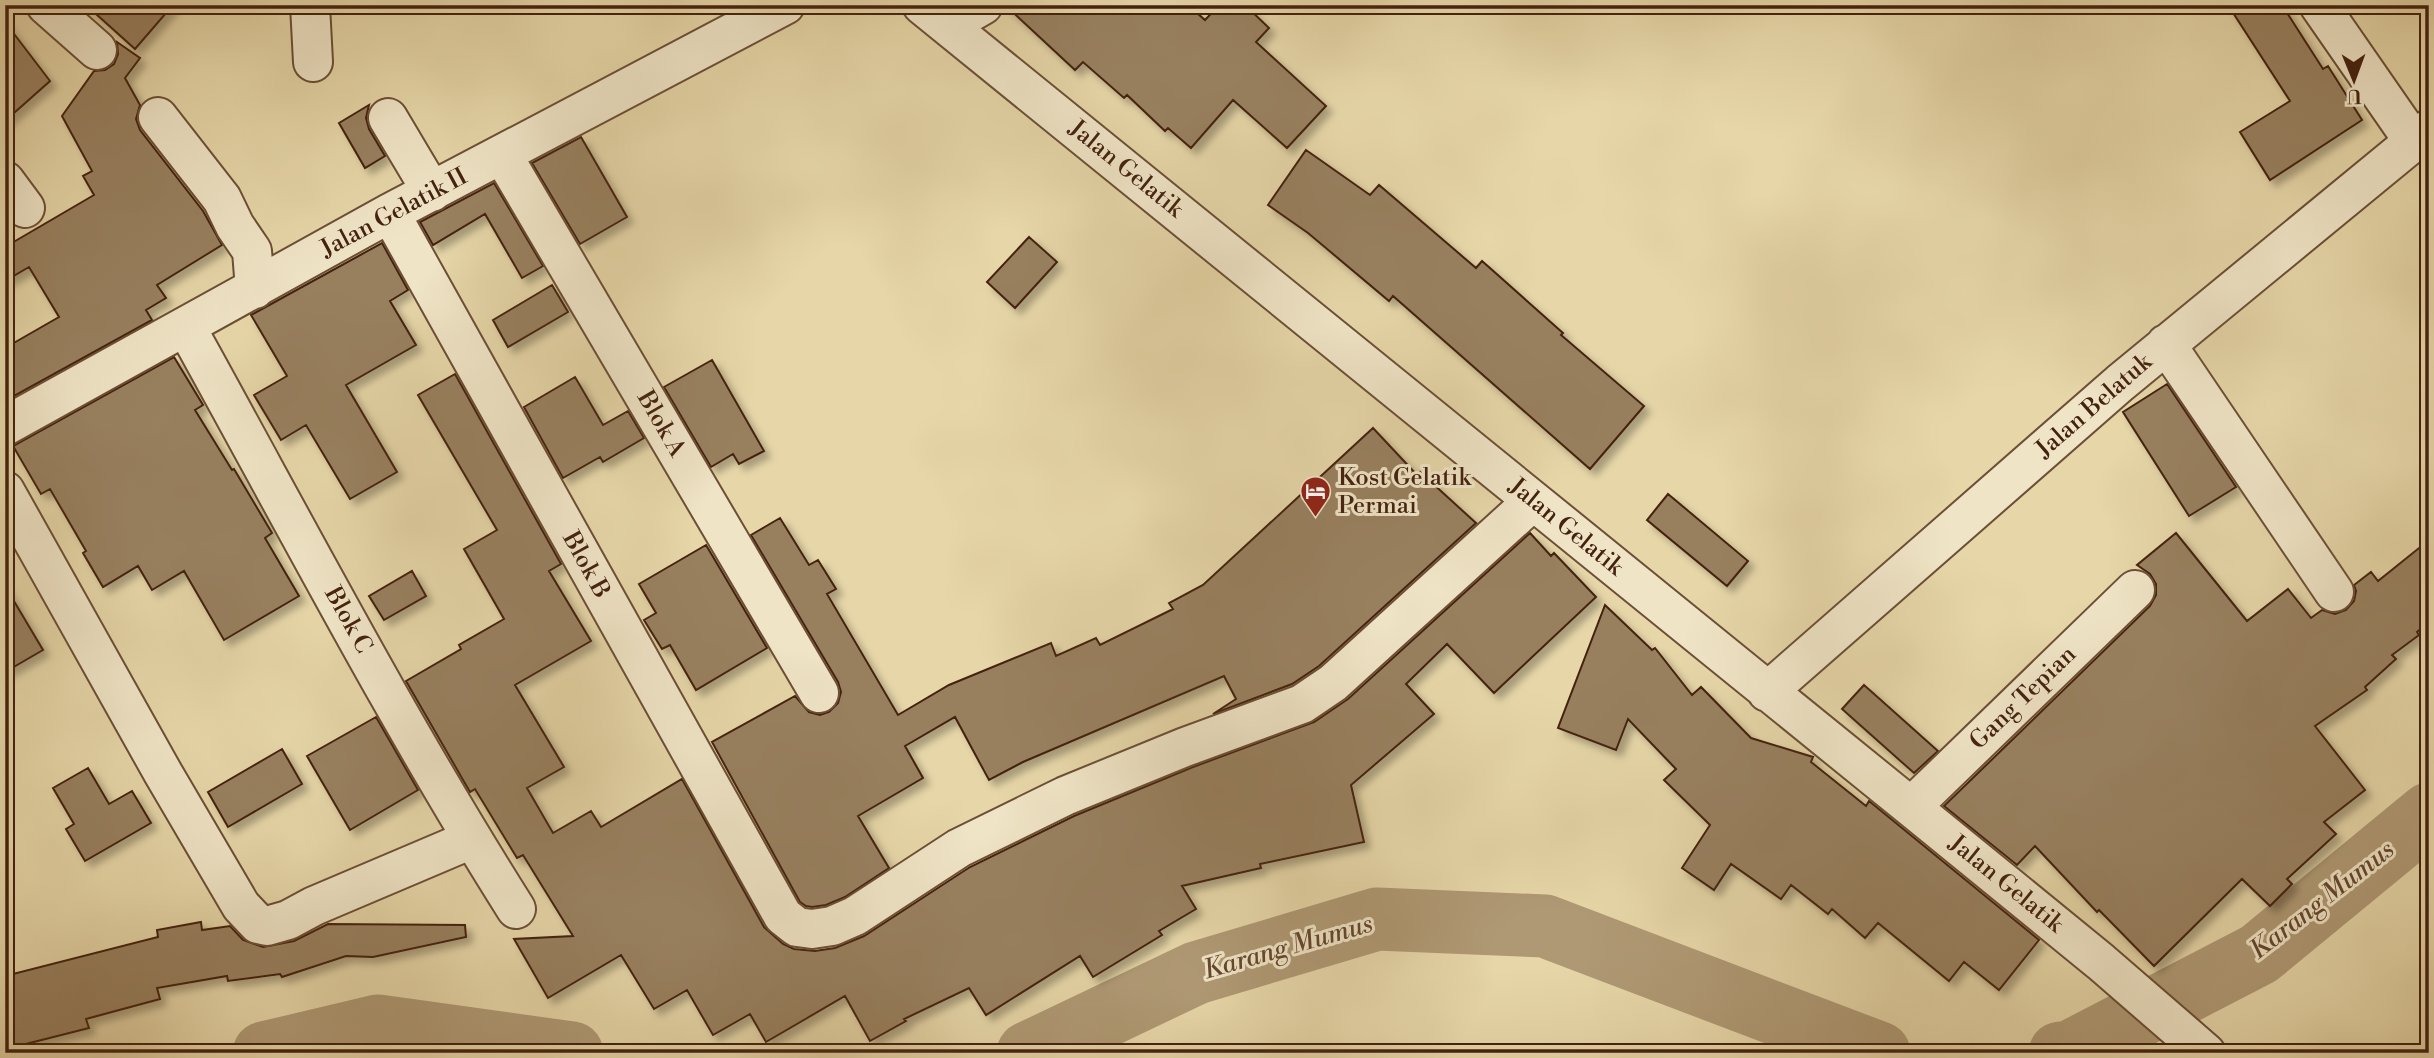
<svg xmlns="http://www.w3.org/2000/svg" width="2434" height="1058" viewBox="0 0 2434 1058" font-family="'Libre Bodoni',serif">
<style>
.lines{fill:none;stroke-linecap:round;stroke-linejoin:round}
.river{stroke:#af9974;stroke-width:63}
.building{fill:#98805f;stroke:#442210;stroke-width:2;filter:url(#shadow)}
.minor-casing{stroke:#6c4f36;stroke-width:42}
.minor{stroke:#efe4c6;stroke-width:38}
.labels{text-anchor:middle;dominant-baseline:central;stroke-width:6;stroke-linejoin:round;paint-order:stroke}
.street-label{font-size:24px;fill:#442210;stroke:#efe4c6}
.poi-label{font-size:24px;fill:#442210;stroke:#efe4c6;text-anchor:start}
.water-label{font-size:26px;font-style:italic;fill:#64462e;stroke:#efe4c6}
</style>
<defs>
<filter id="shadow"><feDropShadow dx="6" dy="6" stdDeviation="3.5" flood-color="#0004"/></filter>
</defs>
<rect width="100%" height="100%" fill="#e6d6a8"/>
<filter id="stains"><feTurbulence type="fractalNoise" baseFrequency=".00286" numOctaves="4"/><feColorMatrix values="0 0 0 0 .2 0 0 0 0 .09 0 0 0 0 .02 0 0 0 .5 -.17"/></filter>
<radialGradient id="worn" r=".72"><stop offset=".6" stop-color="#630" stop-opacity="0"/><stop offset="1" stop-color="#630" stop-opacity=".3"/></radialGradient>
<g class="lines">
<path class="river" d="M 264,1053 L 378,1026 L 572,1053
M 1028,1053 L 1196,973 L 1377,919 L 1545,926 L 1879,1053
M 2060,1053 L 2070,1052 L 2259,954 L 2429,814"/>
</g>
<path class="building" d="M 86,5 L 173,5 L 135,49 Z
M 1005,5 L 1188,5 L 1205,20 L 1219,5 L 1245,5 L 1269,28 L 1256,42 L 1326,106 L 1287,148 L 1233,100 L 1191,148 L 1168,128 L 1165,131 L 1127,95 L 1124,98 L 1083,62 L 1075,70 Z
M 2228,5 L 2282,5 L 2323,69 L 2328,66 L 2362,120 L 2270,180 L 2240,132 L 2290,101 Z
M 5,22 L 50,81 L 5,121 Z
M 117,42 L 140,58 L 125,78 L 140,105 L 136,119 L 140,130 L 203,211 L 222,245 L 157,285 L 166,298 L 146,310 L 152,320 L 5,401 L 5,348 L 59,317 L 29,267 L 5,281 L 5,247 L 94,195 L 83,176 L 92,171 L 62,116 L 94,71 L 105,70 L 114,64 L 118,54 Z
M 369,105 L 366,118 L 369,129 L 385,156 L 365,168 L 339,123 Z
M 581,137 L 627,217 L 580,244 L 532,163 Z
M 1306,150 L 1370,195 L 1379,185 L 1476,268 L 1482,261 L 1563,333 L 1561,335 L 1644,406 L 1590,469 L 1393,296 L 1389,301 L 1308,233 L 1268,205 Z
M 494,183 L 543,266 L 522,278 L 485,214 L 433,245 L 420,222 Z
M 1029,237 L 1057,262 L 1015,308 L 987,282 Z
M 382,243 L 408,290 L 390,301 L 416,345 L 346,385 L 397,472 L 350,499 L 306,425 L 281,440 L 254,395 L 287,376 L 251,315 Z
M 552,285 L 568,312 L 508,347 L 493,320 Z
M 174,357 L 203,405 L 195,410 L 232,470 L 234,469 L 272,533 L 265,538 L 299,596 L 224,640 L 184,571 L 152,590 L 138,566 L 103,587 L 83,553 L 86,551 L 50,489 L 41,494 L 13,446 Z
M 712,360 L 764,451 L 739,464 L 733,454 L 711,467 L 664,387 Z
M 455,374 L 561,564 L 549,571 L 591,641 L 515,685 L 564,767 L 527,788 L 553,833 L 591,811 L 601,827 L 682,779 L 764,927 L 783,944 L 794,949 L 815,951 L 835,948 L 864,936 L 970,867 L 1074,816 L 1193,767 L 1314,722 L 1348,699 L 1530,533 L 1551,556 L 1554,553 L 1596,597 L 1494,693 L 1447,644 L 1406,684 L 1434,714 L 1351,785 L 1364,842 L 1260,864 L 1261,868 L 1182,886 L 1196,909 L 1159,931 L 1162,935 L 1093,977 L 1080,956 L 986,1015 L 969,988 L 904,1019 L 906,1021 L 870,1041 L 845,996 L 766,1042 L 750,1014 L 713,1035 L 687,990 L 654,1009 L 621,955 L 548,998 L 514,939 L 573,936 L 523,855 L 517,858 L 475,789 L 470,792 L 406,681 L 461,649 L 459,645 L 504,619 L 464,549 L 497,530 L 418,395 Z
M 575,377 L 603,425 L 628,411 L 644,438 L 603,462 L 600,457 L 563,478 L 524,407 Z
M 2167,384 L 2236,487 L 2189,516 L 2123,412 Z
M 1373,428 L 1417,475 L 1420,472 L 1476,523 L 1319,666 L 1292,684 L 1213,714 L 1236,699 L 1224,676 L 1023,762 L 989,780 L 955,717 L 905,746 L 923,778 L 858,816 L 889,868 L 845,897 L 826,905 L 812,907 L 806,906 L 800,902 L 712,742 L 795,696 L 809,712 L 820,715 L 829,712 L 838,703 L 841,692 L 838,682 L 751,535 L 780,518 L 809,565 L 818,560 L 836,589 L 827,594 L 898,715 L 949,685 L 1051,643 L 1056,656 L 1096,638 L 1100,645 L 1173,609 L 1169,603 L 1203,585 Z
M 1668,494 L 1748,561 L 1727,586 L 1647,520 Z
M 2176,533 L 2247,621 L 2288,589 L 2311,618 L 2322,610 L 2335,614 L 2346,610 L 2354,601 L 2356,591 L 2354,585 L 2371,572 L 2378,581 L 2429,540 L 2429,622 L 2417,632 L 2419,635 L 2392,655 L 2396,659 L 2365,687 L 2367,690 L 2315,726 L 2365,790 L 2324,822 L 2336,834 L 2287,879 L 2292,884 L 2270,906 L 2242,879 L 2154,966 L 2099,910 L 2097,912 L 2035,846 L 2017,865 L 1944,806 L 2150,606 L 2156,595 L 2156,584 L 2150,574 L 2137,565 Z
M 706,545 L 767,648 L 696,690 L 670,645 L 662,649 L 644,620 L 656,613 L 639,584 Z
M 412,571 L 426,596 L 384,620 L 369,596 Z
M 5,586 L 43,650 L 5,672 Z
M 1605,605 L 1652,650 L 1655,648 L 1692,695 L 1701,687 L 1751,738 L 1813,757 L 1811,762 L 1866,806 L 1869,801 L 2039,940 L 1999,990 L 1964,962 L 1949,981 L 1878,923 L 1865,938 L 1832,909 L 1828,914 L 1791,885 L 1781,899 L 1731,864 L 1714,890 L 1682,868 L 1710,825 L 1664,780 L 1676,769 L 1628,719 L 1616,750 L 1558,728 Z
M 1864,685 L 1938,751 L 1914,773 L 1842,709 Z
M 376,717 L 418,790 L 350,830 L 307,756 Z
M 282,749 L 302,784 L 228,827 L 208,792 Z
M 88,768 L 109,804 L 132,791 L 151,823 L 85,861 L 66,829 L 74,824 L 53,788 Z
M 201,922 L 202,930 L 230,926 L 243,940 L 263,947 L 294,941 L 328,924 L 465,925 L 466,937 L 373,957 L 346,956 L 282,977 L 280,974 L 228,981 L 227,976 L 157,988 L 160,999 L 86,1019 L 89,1028 L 10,1048 L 5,1032 L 5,976 L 158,937 L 157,930 Z"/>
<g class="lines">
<defs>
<path id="minor" d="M 46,5 L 97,50
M 310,5 L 313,62
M 922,5 L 1911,807 L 2101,962 L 2206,1053
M 2319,5 L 2414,142
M 948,25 L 983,5
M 158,117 L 222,199 L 235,226 L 252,251 L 255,289
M 388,118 L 432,192
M 503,156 L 819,693
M 5,181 L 25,208
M 390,213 L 783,916 L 797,927 L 812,929 L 832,926 L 855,916 L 959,848 L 1065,796 L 1185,747 L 1302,704 L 1333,683 L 1533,501
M 186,327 C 294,522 397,721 516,909
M 2166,344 L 2334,592
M 5,426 L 390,213 L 785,5
M 5,491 L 163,773 L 241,906 L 258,924 L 267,926 L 288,920 L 314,906 L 472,839
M 1767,692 L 2120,383 L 2429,129
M 1911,807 L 2135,590"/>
</defs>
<use href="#minor" class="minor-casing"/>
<use href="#minor" class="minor"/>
</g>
<defs>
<symbol id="hotel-pin" viewBox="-11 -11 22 30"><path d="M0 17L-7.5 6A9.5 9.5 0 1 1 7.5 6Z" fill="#8f2418" stroke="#efe4c6"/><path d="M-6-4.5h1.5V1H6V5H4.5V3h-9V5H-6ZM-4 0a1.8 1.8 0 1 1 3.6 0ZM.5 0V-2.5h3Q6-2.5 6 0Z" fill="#fff"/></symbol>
</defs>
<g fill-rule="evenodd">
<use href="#hotel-pin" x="1298" y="474" width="35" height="47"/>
</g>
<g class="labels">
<g class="street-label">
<text transform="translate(1126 169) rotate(39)">Jalan Gelatik</text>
<text transform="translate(394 213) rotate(-28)">Jalan Gelatik II</text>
<text transform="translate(2094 406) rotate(-41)">Jalan Belatuk</text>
<text transform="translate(661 424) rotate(60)">Blok A</text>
<text transform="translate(1566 527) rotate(39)">Jalan Gelatik</text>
<text transform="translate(586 565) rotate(61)">Blok B</text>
<text transform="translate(348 620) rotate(61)">Blok C</text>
<text transform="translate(2023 698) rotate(-44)">Gang Tepian</text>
<text transform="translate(2006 884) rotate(39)">Jalan Gelatik</text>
</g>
<g class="poi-label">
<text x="1338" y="478">Kost Gelatik<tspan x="1338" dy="28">Permai</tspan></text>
</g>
<g class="water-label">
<text transform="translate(2322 900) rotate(-38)">Karang Mumus</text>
<text transform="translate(1288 947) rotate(-16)">Karang Mumus</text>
</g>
</g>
<rect width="2434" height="1058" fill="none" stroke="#e6d6a8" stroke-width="28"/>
<rect x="7" y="7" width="2420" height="1044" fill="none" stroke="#442210" stroke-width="3.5"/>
<rect x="14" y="14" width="2406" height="1030" fill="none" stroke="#442210" stroke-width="2"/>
<g transform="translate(2354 80) rotate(179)" stroke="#efe4c6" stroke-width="5" paint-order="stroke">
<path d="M0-5L12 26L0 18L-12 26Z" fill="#442210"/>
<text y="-10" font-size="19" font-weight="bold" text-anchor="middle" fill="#442210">U</text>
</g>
<rect width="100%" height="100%" filter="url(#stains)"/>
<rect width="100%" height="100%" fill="url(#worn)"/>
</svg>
